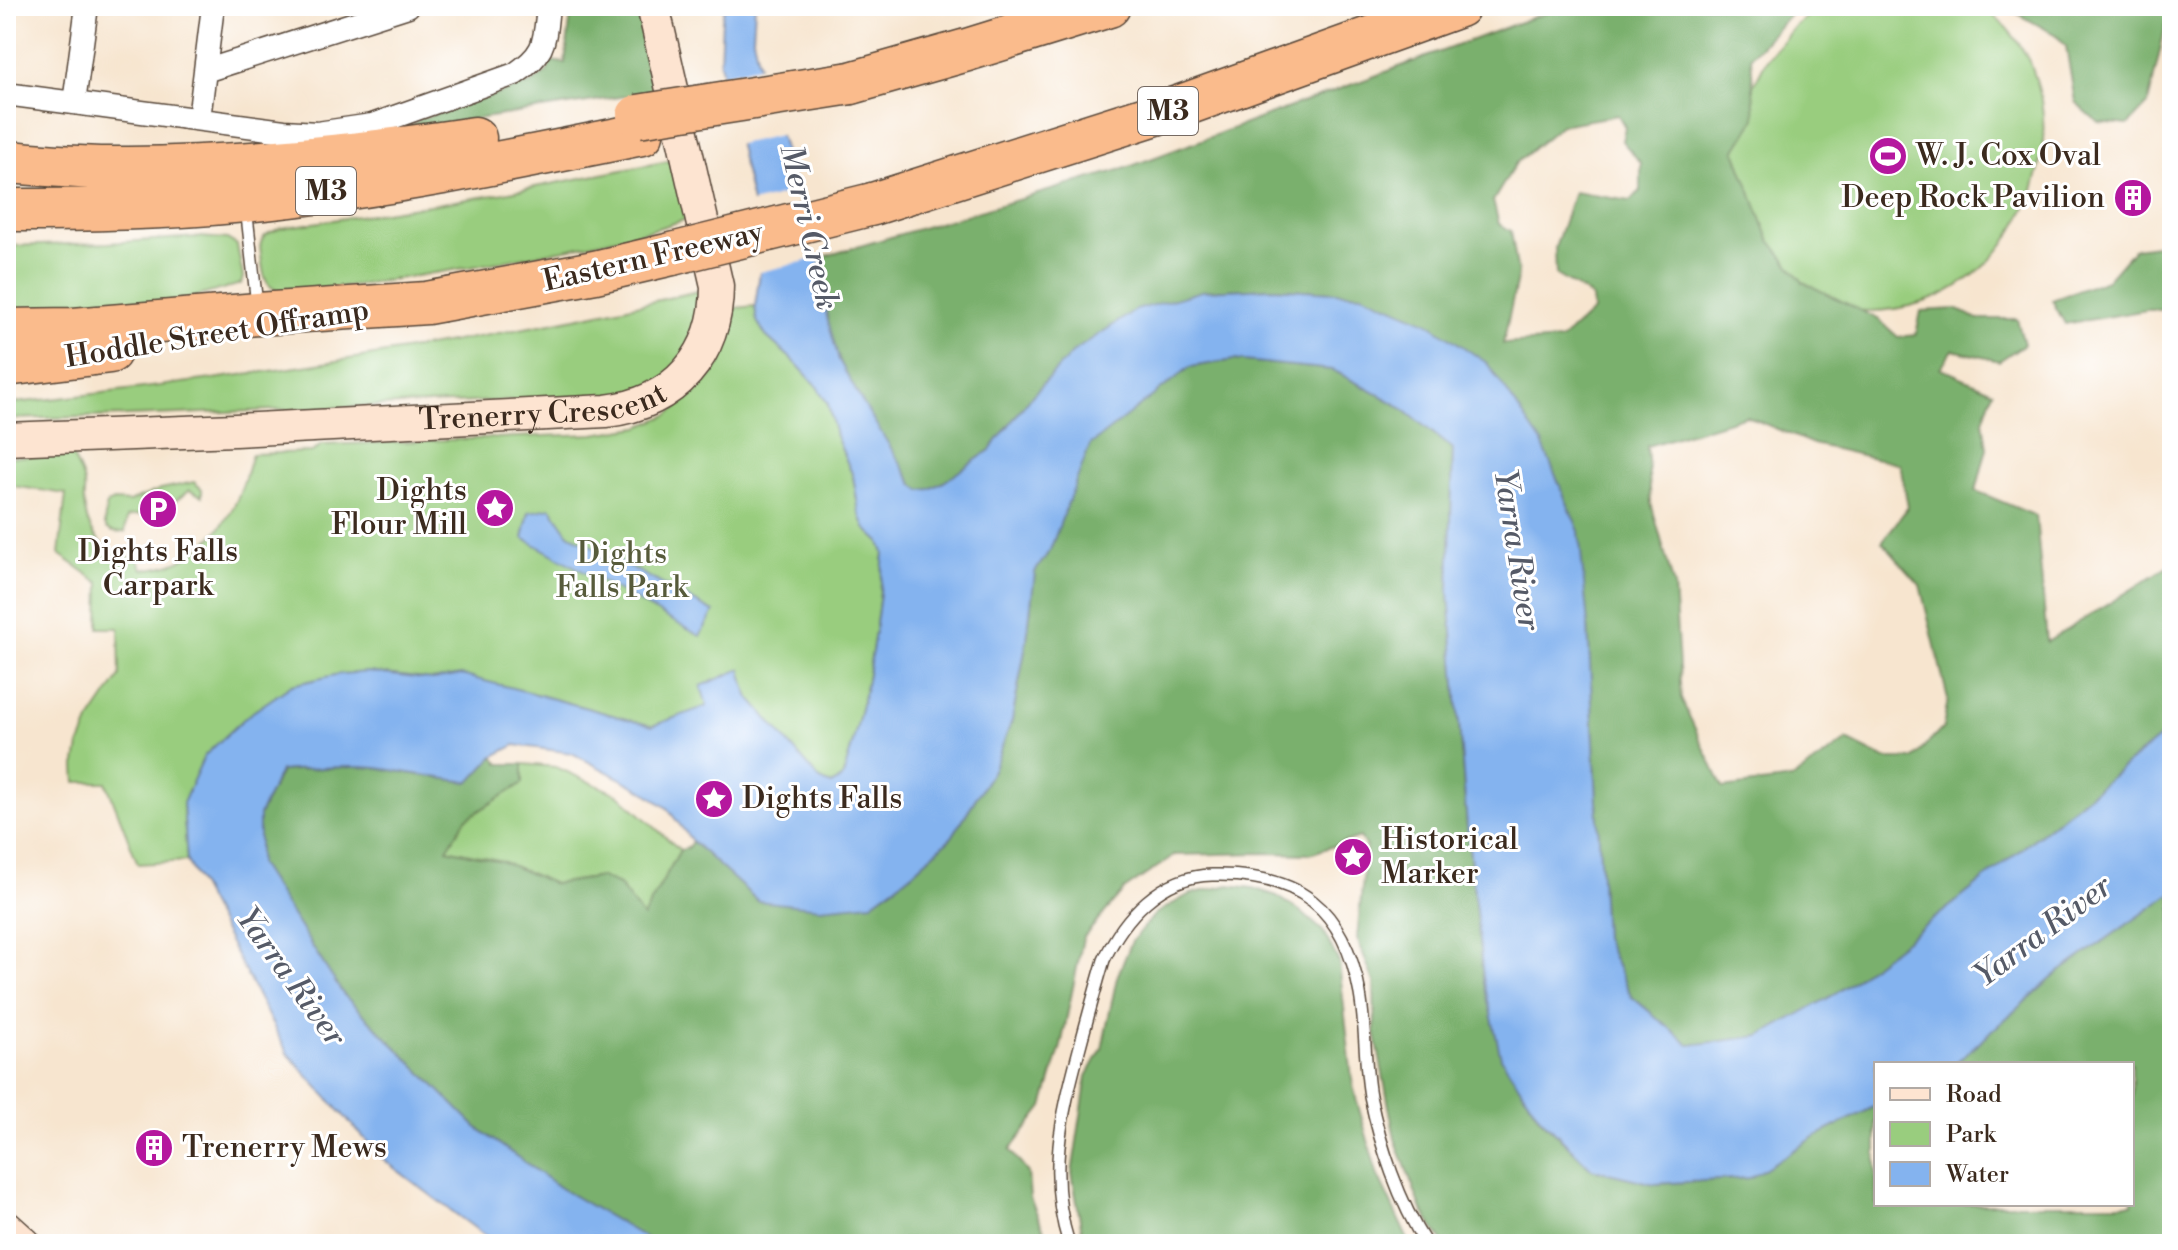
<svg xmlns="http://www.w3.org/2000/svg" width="2178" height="1250" viewBox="0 0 2178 1250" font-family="'Libre Bodoni',serif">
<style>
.green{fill:#99cd7e;stroke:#6a7c4e;stroke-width:2}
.forest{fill:#7ab06d;stroke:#5a6d46;stroke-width:2;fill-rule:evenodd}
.water{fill:#84b3ef;stroke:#606e86;stroke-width:2}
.pier{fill:#f7e5cf}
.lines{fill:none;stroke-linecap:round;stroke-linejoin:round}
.lane-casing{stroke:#574639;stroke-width:14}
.street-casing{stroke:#574639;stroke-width:25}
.secondary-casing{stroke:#574639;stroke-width:35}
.highway-casing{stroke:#574639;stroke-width:45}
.lane{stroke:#fff;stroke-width:11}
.street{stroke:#fff;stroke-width:22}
.secondary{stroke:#fde4d1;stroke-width:32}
.highway{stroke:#fabb8c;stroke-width:42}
.highway-bridge-casing{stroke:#574639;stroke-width:45;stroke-linecap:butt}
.highway-bridge{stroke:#fabb8c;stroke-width:42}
.labels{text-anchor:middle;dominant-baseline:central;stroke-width:6;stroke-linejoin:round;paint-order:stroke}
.shield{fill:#fff;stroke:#766a62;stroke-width:2}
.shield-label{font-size:28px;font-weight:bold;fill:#3b2a1e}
.poi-label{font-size:30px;fill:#3b2a1e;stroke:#fff;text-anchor:start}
.street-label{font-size:30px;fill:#3b2a1e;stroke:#fff}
.park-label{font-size:30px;fill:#575b3b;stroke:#fff}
.water-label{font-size:32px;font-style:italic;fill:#555a67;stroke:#fff}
</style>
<rect width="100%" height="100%" fill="#fff"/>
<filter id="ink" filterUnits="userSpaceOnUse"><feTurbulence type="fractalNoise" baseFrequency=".0125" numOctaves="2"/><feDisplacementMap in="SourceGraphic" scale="16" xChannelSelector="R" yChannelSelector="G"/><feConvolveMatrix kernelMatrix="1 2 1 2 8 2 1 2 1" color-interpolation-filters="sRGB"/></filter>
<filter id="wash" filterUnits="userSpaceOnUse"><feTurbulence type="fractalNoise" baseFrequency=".006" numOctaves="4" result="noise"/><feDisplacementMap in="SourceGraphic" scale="32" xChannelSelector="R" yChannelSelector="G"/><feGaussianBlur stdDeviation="1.8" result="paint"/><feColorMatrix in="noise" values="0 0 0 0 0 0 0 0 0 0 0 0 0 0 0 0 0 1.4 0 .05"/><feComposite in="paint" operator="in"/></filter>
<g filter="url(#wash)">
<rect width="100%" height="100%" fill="#f7e5cf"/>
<path class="green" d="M 1821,6 L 1984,6 C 2004,23 2022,43 2032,68 C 2068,157 2016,272 1924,302 C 1901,309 1875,314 1851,309 C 1844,307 1836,302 1830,298 C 1813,290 1797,282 1781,273 L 1735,162 L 1737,141 L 1747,98 L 1767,59 L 1795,26 Z
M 679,159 L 693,217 C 678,222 662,227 647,231 C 531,259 411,278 293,294 C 265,291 264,281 261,255 C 260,248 259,243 264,237 C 268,232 275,231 281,228 L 494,195 Z
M 199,237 L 227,239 L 237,245 L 243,277 L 241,284 L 180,301 L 6,317 L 6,246 L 108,243 Z
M 711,288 L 676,374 L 625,396 L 127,416 L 6,419 L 6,404 C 241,379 481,343 711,288 Z
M 755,306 L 757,321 L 766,336 L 794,361 L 816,385 L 828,404 L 836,436 L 853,476 L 859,512 L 865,528 L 880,542 L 884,553 C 877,629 866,706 842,779 L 831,785 L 820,780 L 748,696 L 708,706 L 652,726 L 536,694 L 461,676 L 432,680 L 368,672 L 183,803 L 187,861 L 138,864 L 106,782 L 76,782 L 75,768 L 79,746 L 89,722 L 120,676 L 119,628 L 99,628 L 100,583 L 59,554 L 66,494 L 6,485 L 6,457 L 72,455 C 76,463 83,475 84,484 C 85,491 83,497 84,504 C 88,537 106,554 138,559 L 143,569 C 185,568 218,539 236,502 C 243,488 247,470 252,454 L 312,452 L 322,445 L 594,434 L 639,427 L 668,415 L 700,389 L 721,362 L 735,315 L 735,308 Z
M 194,482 L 202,489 L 202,496 L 189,490 C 170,508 152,513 127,517 L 125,532 C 101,535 103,522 107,504 L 114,501 L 129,502 L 161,489 Z
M 523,764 L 556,767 L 619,795 L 680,850 L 643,918 L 619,885 L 601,877 L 554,884 L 501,861 L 446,849 L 466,819 L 523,783 Z"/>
<path class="forest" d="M 572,6 L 640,6 L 660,89 L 633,95 L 406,130 L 420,119 L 532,83 L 547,72 L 551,61 L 565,63 Z
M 1564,6 L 1798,6 L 1751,56 L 1755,119 L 1735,151 L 1769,239 L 1803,282 L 1878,319 L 1898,337 L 1916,335 L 1921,311 L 1956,309 L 1978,319 L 2017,319 L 2024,344 L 1999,361 L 1953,350 L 1940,368 L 1993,391 L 1983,421 L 1987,448 L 1976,491 L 2036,516 L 2047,642 L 2172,564 L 2172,728 L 1957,901 L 1837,993 L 1760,1036 L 1690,1046 L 1631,996 L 1604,938 L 1588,625 L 1362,294 L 1273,288 L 1202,291 L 1029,399 L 990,450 L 944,482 L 930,489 L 921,490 L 914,485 C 889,445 859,405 840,361 C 826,329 824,292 819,258 L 1126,168 ZM 1618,115 L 1625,127 L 1622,141 L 1641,163 L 1641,190 L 1631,201 L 1574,192 L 1555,248 L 1556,275 L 1592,297 L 1593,311 L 1561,340 L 1503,344 L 1518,274 L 1511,231 L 1499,224 L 1493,201 L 1516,163 L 1561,125 ZM 1746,416 L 1813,444 L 1900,464 L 1908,507 L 1882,542 L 1920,585 L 1948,699 L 1943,728 L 1913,759 L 1885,759 L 1847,740 L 1792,779 L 1723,788 L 1681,699 L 1674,586 L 1651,503 L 1647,446 Z
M 2004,6 L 2170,6 L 2148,104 L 2128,125 L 2098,122 L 2075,102 L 2066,46 L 2056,35 Z
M 2172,243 L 2172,310 L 2147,310 L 2065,324 L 2052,300 L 2107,280 L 2135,248 Z
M 1234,360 L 1333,370 L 1398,405 L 1453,449 L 1449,593 L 1467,827 L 1483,978 L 1502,1058 L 1539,1117 L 1592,1169 L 1655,1184 L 1750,1178 L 1816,1136 L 1876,1106 L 1876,1204 L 2132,1204 L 2132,1064 L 1954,1064 L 2059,972 L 2172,893 L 2172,1244 L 1444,1244 L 1422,1210 L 1395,1139 L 1375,1032 L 1374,982 L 1357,938 L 1366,847 L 1360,837 L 1310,854 L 1264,853 L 1175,855 L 1124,890 L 1083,938 L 1061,1046 L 1043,1107 L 1010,1150 L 1028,1173 L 1030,1198 L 1050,1244 L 656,1244 L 560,1188 L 476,1127 L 343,994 L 259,864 L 259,815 L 281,771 C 311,769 345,765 376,768 C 407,772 438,779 470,782 L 494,756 L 500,764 L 523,764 L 523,783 L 466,819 L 447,849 L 501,861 L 554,884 L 601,877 L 619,885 L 643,917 L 680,850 L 688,848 L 692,841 L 758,901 L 872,903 L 910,875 L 952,837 L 993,770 L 1012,720 L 1027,639 L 1035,572 L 1050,550 L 1089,445 L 1190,367 Z
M 1229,885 L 1253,888 L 1277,896 L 1300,911 L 1323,931 L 1339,962 L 1353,1087 L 1378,1176 L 1410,1244 L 1084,1244 L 1072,1173 L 1087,1076 L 1102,1049 L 1117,977 L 1132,941 L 1155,914 L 1190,894 Z"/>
<path class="water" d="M 725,6 L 755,6 L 753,38 L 759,66 L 780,135 L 796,192 L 819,258 L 827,317 L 839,360 L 861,400 L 914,485 L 921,490 L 930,489 L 944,482 L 990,450 L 1029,399 L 1074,351 L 1136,310 L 1202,291 L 1273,288 L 1362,294 L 1427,322 L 1487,363 L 1542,443 L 1579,531 L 1588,625 L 1604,938 L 1631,996 L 1690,1045 L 1760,1036 L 1837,993 L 1957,901 L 2172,728 L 2172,893 L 2059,972 L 1954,1064 L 1876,1064 L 1876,1106 L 1816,1136 L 1750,1178 L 1655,1184 L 1592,1169 L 1539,1116 L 1501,1058 L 1483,978 L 1467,827 L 1449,593 L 1453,449 L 1398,405 L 1333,370 L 1234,360 L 1190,367 L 1090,445 L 1050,550 L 1035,572 L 1027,639 L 1012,720 L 993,770 L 952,837 L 910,875 L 872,903 L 820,908 L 758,901 L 692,841 L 667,808 L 642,790 L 572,753 L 515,745 L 494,756 L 470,782 C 438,779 407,772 376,768 C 345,765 311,769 280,771 L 259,815 L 259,864 L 343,994 L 476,1127 L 560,1188 L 656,1244 L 500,1244 L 484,1235 L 385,1161 L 288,1054 L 187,861 L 183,803 L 204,756 L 247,716 L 292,685 L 339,674 L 368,672 L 432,680 L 461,675 L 536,694 L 652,726 L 707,706 L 701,686 L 741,669 L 748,696 L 820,780 L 831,785 L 842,779 C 866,706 877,629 884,553 L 880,542 L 865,528 L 859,512 L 853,476 L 836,436 L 828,404 L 816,385 L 794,361 L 766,336 L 757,321 L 755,306 L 760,272 L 752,203 L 720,63 L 722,19 Z
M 551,508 L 569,534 L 714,612 L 700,636 L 523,538 L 529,512 Z"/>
<path class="pier" d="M 763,65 L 784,134 L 734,145 L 719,75 Z
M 799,191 L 823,257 L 756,273 L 748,204 Z"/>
</g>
<g filter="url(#ink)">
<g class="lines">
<defs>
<path id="lane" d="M 246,207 L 257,305
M 1069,1244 C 1047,1174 1061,1118 1079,1050 C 1087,1020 1095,990 1104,960 C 1124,917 1161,876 1212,875 C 1299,873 1344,907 1360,994 C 1366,1028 1364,1062 1370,1096 C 1380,1145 1399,1202 1426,1244"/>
<path id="street" d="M 205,71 L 408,6
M 6,94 L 284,131 L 317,133 L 372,125 L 515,74 C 547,52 544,42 548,6
M 74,103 L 87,6
M 199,119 L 213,6"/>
<g id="secondary">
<path id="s1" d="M 6,439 L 235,430 L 606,411 C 675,403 717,355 717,286 L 653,6"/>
<path d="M 6,1227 L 25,1244"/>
</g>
<path id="highway" d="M 851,83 L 967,50 L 1109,6
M 6,162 C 47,165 87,169 128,168 C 245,167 360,155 475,138
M 873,204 L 1181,106 L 1459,6
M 6,210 C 85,210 165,209 244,201 C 378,188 510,161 642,134
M 6,330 L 73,329 L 258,314 L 427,303 L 595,272 L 672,254
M 6,365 L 110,352"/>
</defs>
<use href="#lane" class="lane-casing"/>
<use href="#street" class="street-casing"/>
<use href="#secondary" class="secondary-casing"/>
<use href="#highway" class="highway-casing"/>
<use href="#lane" class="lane"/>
<use href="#street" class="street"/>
<use href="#secondary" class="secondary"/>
<use href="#highway" class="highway"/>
<defs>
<path id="highway-bridge" d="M 638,116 L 851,83
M 672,254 L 873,204"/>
</defs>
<use href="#highway-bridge" class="highway-bridge-casing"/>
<use href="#highway-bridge" class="highway-bridge"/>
</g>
</g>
<defs>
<symbol id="stadium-disc" viewBox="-11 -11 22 22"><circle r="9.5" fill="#b5179e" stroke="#fff"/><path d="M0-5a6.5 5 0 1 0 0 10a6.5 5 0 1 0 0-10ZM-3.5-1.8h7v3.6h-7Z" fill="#fff"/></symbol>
<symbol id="building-disc" viewBox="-11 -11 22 22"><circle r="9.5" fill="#b5179e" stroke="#fff"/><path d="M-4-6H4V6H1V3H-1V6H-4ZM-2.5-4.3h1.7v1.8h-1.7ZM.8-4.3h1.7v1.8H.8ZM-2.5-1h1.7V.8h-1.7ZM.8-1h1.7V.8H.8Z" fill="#fff"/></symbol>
<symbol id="sight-disc" viewBox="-11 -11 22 22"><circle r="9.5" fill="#b5179e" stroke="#fff"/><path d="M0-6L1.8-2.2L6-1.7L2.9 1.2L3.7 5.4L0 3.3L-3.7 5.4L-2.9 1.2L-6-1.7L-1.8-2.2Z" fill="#fff"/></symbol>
<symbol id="parking-disc" viewBox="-11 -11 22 22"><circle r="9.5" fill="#b5179e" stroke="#fff"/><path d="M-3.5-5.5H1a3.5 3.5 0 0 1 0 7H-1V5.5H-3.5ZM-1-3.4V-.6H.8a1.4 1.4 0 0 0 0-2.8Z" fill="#fff"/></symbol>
</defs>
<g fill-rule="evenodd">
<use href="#stadium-disc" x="1866" y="134" width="44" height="44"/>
<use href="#building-disc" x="2111" y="176" width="44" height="44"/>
<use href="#sight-disc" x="473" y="486" width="44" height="44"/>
<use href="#parking-disc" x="136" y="487" width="44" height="44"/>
<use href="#sight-disc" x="692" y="777" width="44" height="44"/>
<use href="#sight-disc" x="1331" y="835" width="44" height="44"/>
<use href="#building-disc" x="132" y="1126" width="44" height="44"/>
</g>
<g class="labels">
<g class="shield">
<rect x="1138" y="87" width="60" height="48" rx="6"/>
<rect x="296" y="167" width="60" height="48" rx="6"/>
</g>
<g class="shield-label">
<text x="1168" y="111">M3</text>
<text x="326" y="191">M3</text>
</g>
<g class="poi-label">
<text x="1916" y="156">W. J. Cox Oval</text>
<text x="2105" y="198" text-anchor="end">Deep Rock Pavilion</text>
<text x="467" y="491" text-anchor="end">Dights<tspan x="467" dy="34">Flour Mill</tspan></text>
<text x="158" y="552" text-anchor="middle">Dights Falls<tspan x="158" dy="34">Carpark</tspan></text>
<text x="742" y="799">Dights Falls</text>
<text x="1381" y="840">Historical<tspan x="1381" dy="34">Marker</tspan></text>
<text x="182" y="1148">Trenerry Mews</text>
</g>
<g class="street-label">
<text transform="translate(653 257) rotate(-13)">Eastern Freeway</text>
<text transform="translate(217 334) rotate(-9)">Hoddle Street Offramp</text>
<text stroke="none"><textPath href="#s1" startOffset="538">Trenerry Crescent</textPath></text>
</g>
<g class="park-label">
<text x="622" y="554">Dights<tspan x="622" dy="34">Falls Park</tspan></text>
</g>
<g class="water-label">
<text transform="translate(809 227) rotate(77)">Merri Creek</text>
<text transform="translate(1517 550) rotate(81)">Yarra River</text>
<text transform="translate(2043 931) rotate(-37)">Yarra River</text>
<text transform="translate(291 977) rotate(54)">Yarra River</text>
</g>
</g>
<rect width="2178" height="1250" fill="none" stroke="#fff" stroke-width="32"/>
<rect x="1874" y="1062" width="260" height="144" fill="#ffffff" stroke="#b1aaa5" stroke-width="2"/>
<rect x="1890" y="1088" width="40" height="12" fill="#fde4d1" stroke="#b1aaa5" stroke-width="2"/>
<text x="1946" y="1102" font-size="24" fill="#3b2a1e">Road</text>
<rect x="1890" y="1122" width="40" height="24" fill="#99cd7e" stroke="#b1aaa5" stroke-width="2"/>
<text x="1946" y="1142" font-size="24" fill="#3b2a1e">Park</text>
<rect x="1890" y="1162" width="40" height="24" fill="#84b3ef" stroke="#b1aaa5" stroke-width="2"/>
<text x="1946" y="1182" font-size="24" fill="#3b2a1e">Water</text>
</svg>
